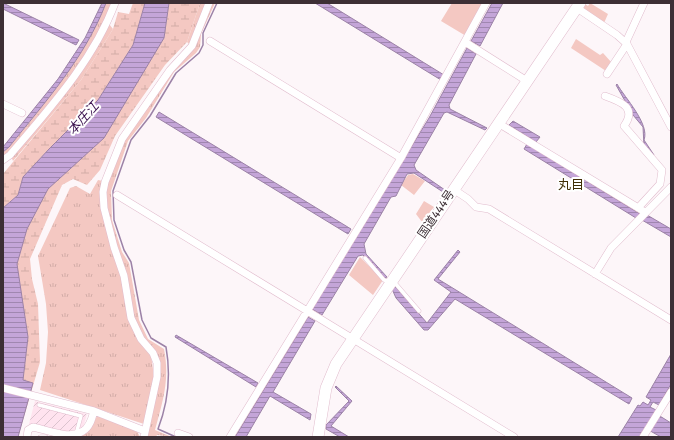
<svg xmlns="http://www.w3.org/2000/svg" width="674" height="440" viewBox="0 0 674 440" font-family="'Fira Sans','Noto Sans JP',sans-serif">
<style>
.industrial{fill:url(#industrial-furrows)}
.grass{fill:url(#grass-tufts)}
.wetland{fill:url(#wetland-marsh)}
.green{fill:#f4c8c2}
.water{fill:url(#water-rules);stroke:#9c82a7}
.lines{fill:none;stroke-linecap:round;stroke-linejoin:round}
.stream{stroke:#9c82a7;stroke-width:1.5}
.service-casing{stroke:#e1bccd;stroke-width:4.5}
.minor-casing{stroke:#e1bccd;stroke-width:8}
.trunk-casing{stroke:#e1bccd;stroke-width:12}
.service{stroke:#fff;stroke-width:3.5}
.minor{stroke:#fff;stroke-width:7}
.trunk{stroke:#fff;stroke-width:11}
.labels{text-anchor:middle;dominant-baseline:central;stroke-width:4;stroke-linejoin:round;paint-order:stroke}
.street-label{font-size:12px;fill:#3d2f35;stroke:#fff}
.water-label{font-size:13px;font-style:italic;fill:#3c1450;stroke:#fff}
.neighbourhood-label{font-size:13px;fill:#402e05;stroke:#fff}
</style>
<defs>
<pattern id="industrial-furrows" width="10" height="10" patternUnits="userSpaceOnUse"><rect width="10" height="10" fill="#ffe3ef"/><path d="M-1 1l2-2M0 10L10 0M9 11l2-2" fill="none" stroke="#dbc3ce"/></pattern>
<pattern id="grass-tufts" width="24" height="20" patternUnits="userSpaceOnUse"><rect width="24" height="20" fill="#f4c8c2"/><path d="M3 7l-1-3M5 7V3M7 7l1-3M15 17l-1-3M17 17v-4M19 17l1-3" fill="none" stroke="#d2aca7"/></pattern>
<pattern id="wetland-marsh" width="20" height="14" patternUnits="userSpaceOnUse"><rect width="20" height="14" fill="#f4c8c2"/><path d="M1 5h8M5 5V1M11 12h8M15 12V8" fill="none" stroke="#d2aca7"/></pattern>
<pattern id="water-rules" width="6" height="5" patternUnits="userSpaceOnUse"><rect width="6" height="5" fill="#c4a5d8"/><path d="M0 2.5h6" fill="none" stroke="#a087b0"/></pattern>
</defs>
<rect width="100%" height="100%" fill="#fdf6f9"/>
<path class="industrial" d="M 35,401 L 87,414 L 83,428 L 69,432 L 29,424 Z"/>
<path class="grass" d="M 106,3 L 117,3 L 109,24 L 113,29 L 81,80 L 13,161 L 11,156 L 3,162 L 3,152 L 9,147 C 45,102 85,57 106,3 Z
M 200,3 L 215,3 L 201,34 L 200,47 L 196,53 L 174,72 L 146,118 L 128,141 L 111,191 L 112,220 L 122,252 L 129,263 L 139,320 L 148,339 L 164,349 C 170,380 163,400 155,430 L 172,437 L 157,435 L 156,437 L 147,437 L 159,363 L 142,338 L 133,318 L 106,207 C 105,148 158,92 191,46 L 187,42 Z
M 98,180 L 103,181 L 100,190 L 101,207 L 121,275 L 128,317 L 151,355 L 154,376 L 144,424 L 40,390 L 46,363 L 48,332 L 46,304 L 38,256 L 70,188 L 76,186 L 90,194 Z
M 97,416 L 137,431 L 140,437 L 83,437 L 82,435 L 91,428 Z"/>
<path class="wetland" d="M 133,3 L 145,3 L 133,45 L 98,100 L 49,149 L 23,177 L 18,195 L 3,208 L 3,174 L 81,80 L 113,29 L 118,12 L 129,14 Z
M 169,3 L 200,3 L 187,42 L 165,65 L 115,136 L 100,170 L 87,185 L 73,179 L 62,185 L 30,259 L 32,279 L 38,304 L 40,362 L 18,437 L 8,258 L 21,214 L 164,38 Z"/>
<path class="green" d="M 452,3 L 484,3 L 466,36 L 441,21 Z
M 590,3 L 608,14 L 604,23 L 582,9 L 585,4 L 588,6 Z
M 576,39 L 600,55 L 603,53 L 612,63 L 606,71 L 571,48 Z
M 413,174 L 425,181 L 414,195 L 401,185 L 408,175 Z
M 424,201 L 434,207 L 422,222 L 416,214 Z
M 360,257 L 383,280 L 373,295 L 349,275 Z"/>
<path class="water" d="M 3,3 L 79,40 L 76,45 L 3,9 Z
M 102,3 L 106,3 C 85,58 45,102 9,147 L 3,152 L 3,147 L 58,79 L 85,38 Z
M 145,3 L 169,3 L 164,38 L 104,138 L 48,189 L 27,229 L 17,264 L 28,337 L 23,380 L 33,383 L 18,437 L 3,437 L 3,208 L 18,195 L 23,177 L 49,149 L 98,100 L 133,45 Z
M 315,3 L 327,3 L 444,75 L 441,80 Z
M 492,3 L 503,3 L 480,46 L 471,41 Z
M 467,48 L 476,54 L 449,105 L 450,109 L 487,128 L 485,130 L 447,112 L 444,113 L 414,165 L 416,170 L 445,190 L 443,192 L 414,173 L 407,174 L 396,196 L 391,197 L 364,244 L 366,254 L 387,277 L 385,278 L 363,255 L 358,256 L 322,315 L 312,309 L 429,118 Z
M 617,84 C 625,98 650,124 644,140 L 654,155 L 652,156 L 644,146 L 643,127 L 633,115 L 616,85 Z
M 159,112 L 351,229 L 348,234 L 156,117 Z
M 513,121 L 540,137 L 536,142 L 509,125 Z
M 527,144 L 640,214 L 636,218 L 524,149 Z
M 647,215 L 671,229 L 671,237 L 642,220 Z
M 458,250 L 460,252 L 438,279 L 632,398 L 629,404 L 455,299 L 428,330 L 424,330 L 396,298 L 392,289 L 394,285 L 427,323 L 451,292 L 434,280 Z
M 308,317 L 315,321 L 273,392 L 311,414 L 310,420 L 270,396 L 246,437 L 235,437 Z
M 176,335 L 258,383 L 256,387 L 175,337 Z
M 671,354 L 671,384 L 659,405 L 653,402 L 650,407 L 656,410 L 655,413 L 671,423 L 671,437 L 661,437 L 645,428 L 639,437 L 618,437 L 638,405 L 640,406 L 643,402 L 648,405 L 651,400 L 646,397 Z
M 336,386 L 352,401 L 331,426 L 349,437 L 340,437 L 326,429 L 326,425 L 349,401 L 335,387 Z"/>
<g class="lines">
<path class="stream" d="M 176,437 L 158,429 C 168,403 171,375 166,347 L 151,338 L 142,320 L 131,262 L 124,250 L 114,220 L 113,191 L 131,140 L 150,116 L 176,73 L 199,53 L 203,45 L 203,33 L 217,3"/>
<defs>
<path id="service" d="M 365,258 L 384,280 L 395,283 L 419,311
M 39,405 L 81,416 L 76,434
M 40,437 L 46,437"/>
<path id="minor" d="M 577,8 L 617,35 L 627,44 L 671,127
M 210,41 L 401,158
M 465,42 L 527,81
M 626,42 L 644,3
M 607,74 L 627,44
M 605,96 C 622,102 637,108 624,126 L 662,170 L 660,184 L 638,208
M 3,104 L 22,113
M 498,123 L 645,212
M 3,160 L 10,155 C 50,108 93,61 115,3
M 453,189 L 468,199 L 476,207 L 489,209 L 671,320
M 117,195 L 514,437
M 595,274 L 611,248 L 671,187
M 3,388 L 94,411 L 145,431
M 178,433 L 189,437
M 27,437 L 28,430 L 33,427 C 47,430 70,440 83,431 C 90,427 92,418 94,411
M 144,437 L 157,377 L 157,363 L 153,353 L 141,339 L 131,318 L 124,276 L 114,247 L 104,208 L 103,192 L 105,182 L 122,139 L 170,70 L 192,46 L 209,3
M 230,437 L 401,158 L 486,3
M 643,437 L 671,392"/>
<path id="trunk" d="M 318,437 L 326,388 L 336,364 L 580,3"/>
</defs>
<use href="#service" class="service-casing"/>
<use href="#minor" class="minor-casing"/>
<use href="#trunk" class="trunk-casing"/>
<use href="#service" class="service"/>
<use href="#minor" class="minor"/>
<use href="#trunk" class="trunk"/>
</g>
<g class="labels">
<g class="street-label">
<text transform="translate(436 214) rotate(-56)">国道444号</text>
</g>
<g class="water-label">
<text transform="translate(83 118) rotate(-48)">本庄江</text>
</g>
<g class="neighbourhood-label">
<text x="571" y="184">丸目</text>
</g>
</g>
<rect width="674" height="440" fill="none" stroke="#3d2f35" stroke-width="8"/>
</svg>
